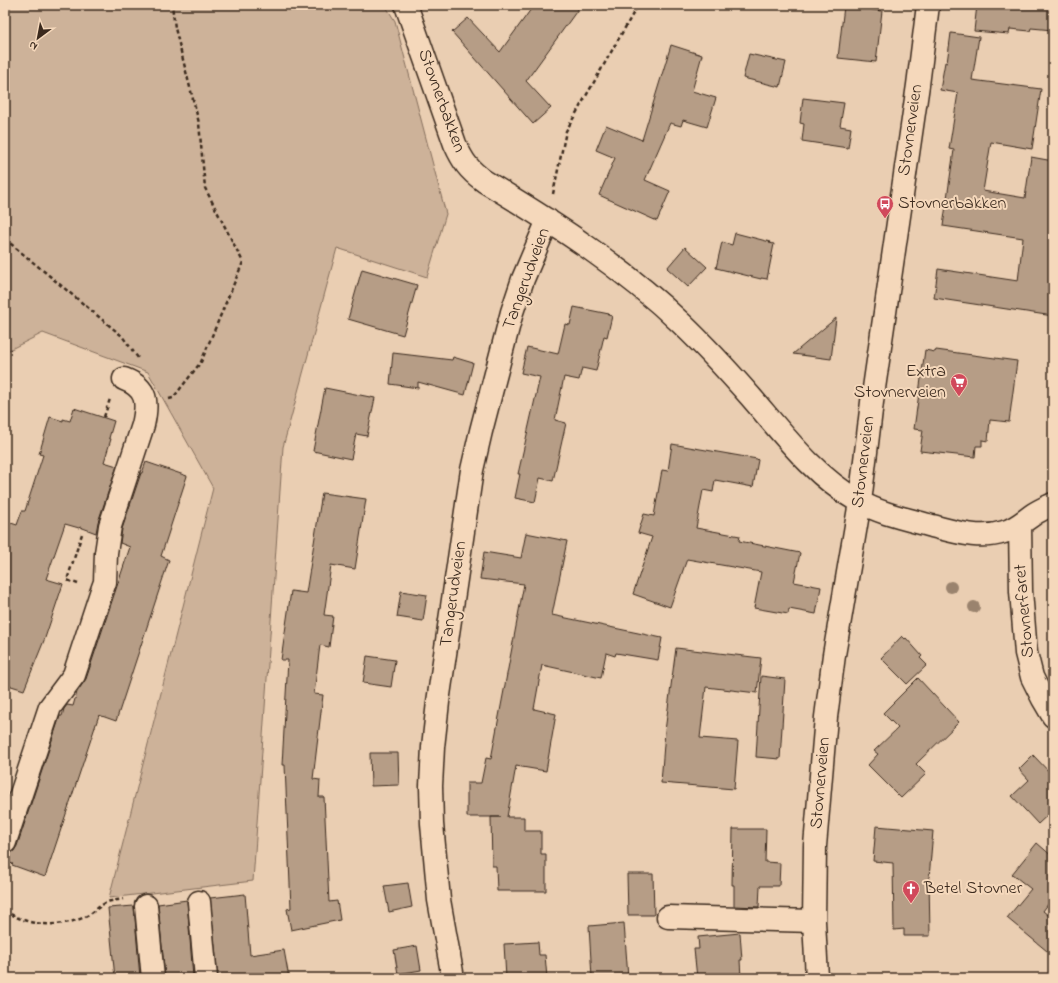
<svg xmlns="http://www.w3.org/2000/svg" width="1058" height="983" viewBox="0 0 1058 983" font-family="'Indie Flower',sans-serif">
<style>
.green{fill:#cdb299;stroke:#846e5c}
.building{fill:#b69d86;stroke:#3b2a1e}
.lines{fill:none;stroke-linecap:round;stroke-linejoin:round}
.minor-casing{stroke:#3b2a1e;stroke-width:25}
.path{stroke:#3b2a1e;stroke-width:2.5;stroke-dasharray:4 3;stroke-linecap:butt}
.minor{stroke:#f5d8bb;stroke-width:22}
.tree{fill:#9a836e}
.labels{text-anchor:middle;dominant-baseline:central;stroke-width:4;stroke-linejoin:round;paint-order:stroke}
.street-label{font-size:18px;fill:#3b2a1e;stroke:#f5d8bb}
.poi-label{font-size:18px;fill:#3b2a1e;stroke:#f5d8bb;text-anchor:start}
</style>
<rect width="100%" height="100%" fill="#eaceb2"/>
<filter id="ink" filterUnits="userSpaceOnUse"><feTurbulence type="fractalNoise" baseFrequency=".025" numOctaves="2"/><feDisplacementMap in="SourceGraphic" scale="8" xChannelSelector="R" yChannelSelector="G"/><feConvolveMatrix kernelMatrix="1 2 1 2 8 2 1 2 1" color-interpolation-filters="sRGB"/></filter>
<g filter="url(#ink)">
<path class="green" d="M 5,5 L 385,5 L 395,21 L 446,214 L 427,277 L 337,248 L 283,447 L 253,881 L 109,898 L 213,488 L 148,372 L 43,333 L 5,352 Z"/>
<path class="building" d="M 534,5 L 581,5 L 526,81 L 551,108 L 533,124 L 452,32 L 468,18 L 500,52 Z
M 977,5 L 1053,5 L 1053,30 L 1031,28 L 1030,31 L 1010,29 L 1009,34 L 974,31 Z
M 844,6 L 882,11 L 876,62 L 838,58 Z
M 951,33 L 979,37 L 972,80 L 1041,89 L 1032,149 L 991,142 L 983,191 L 1025,198 L 1031,157 L 1053,161 L 1053,316 L 934,298 L 938,269 L 1018,281 L 1023,238 L 943,226 L 954,150 L 949,149 L 958,93 L 940,90 L 945,62 L 947,63 Z
M 671,45 L 702,55 L 692,91 L 716,98 L 707,127 L 683,120 L 681,126 L 670,123 L 645,180 L 670,191 L 657,221 L 599,195 L 615,158 L 596,150 L 606,125 L 642,140 Z
M 749,54 L 786,62 L 780,87 L 743,78 Z
M 803,98 L 844,103 L 840,126 L 851,128 L 848,148 L 802,141 L 804,124 L 800,123 Z
M 735,233 L 770,242 L 769,243 L 774,244 L 767,279 L 761,278 L 761,279 L 716,268 L 722,242 L 732,245 Z
M 685,247 L 707,267 L 688,287 L 667,268 Z
M 362,269 L 417,285 L 403,335 L 348,319 Z
M 574,307 L 609,314 L 608,315 L 612,316 L 607,337 L 604,336 L 596,371 L 582,368 L 579,380 L 564,377 L 555,420 L 566,423 L 553,481 L 540,478 L 535,502 L 515,498 L 520,474 L 518,474 L 540,377 L 521,373 L 527,347 L 558,354 L 565,324 L 570,325 Z
M 836,318 L 831,359 L 793,354 Z
M 925,350 L 935,352 L 936,350 L 1017,361 L 1009,422 L 990,420 L 988,441 L 982,440 L 982,446 L 976,446 L 975,457 L 920,451 L 923,430 L 914,429 Z
M 393,353 L 452,360 L 453,357 L 473,363 L 465,395 L 418,382 L 418,388 L 390,384 Z
M 325,388 L 375,398 L 367,436 L 356,434 L 351,459 L 313,451 Z
M 74,408 L 114,421 L 109,438 L 111,439 L 104,462 L 117,466 L 98,522 L 96,533 L 80,527 L 79,528 L 65,524 L 46,579 L 63,584 L 45,638 L 24,690 L 5,684 L 5,521 L 17,525 L 22,511 L 25,511 L 43,455 L 39,454 L 50,417 L 63,421 L 63,419 L 70,421 Z
M 672,444 L 757,459 L 758,460 L 753,487 L 715,480 L 713,492 L 703,490 L 696,528 L 740,536 L 739,541 L 800,553 L 794,582 L 821,587 L 816,614 L 789,609 L 788,614 L 754,608 L 761,572 L 687,559 L 670,607 L 633,594 L 652,537 L 638,533 L 644,514 L 654,516 L 662,470 L 668,471 Z
M 146,462 L 187,476 L 161,556 L 169,560 L 116,721 L 99,715 L 45,877 L 12,865 L 13,864 L 7,862 L 10,853 L 14,851 L 17,846 L 60,716 L 62,716 L 64,709 L 67,705 L 73,706 L 77,692 L 86,679 L 130,547 L 120,543 L 122,529 L 141,473 L 142,473 Z
M 322,493 L 366,499 L 355,569 L 331,565 L 324,615 L 333,616 L 329,647 L 320,645 L 314,694 L 323,695 L 313,779 L 320,780 L 319,797 L 324,797 L 329,902 L 337,901 L 340,920 L 291,930 L 287,909 L 291,908 L 285,765 L 282,765 L 288,660 L 281,660 L 291,591 L 306,593 Z
M 526,533 L 567,541 L 552,615 L 662,638 L 658,660 L 616,653 L 615,656 L 606,653 L 601,678 L 542,665 L 534,709 L 556,714 L 546,771 L 516,766 L 507,817 L 524,817 L 524,831 L 541,831 L 541,854 L 546,854 L 546,891 L 497,891 L 496,866 L 492,866 L 491,817 L 501,817 L 467,817 L 467,783 L 481,783 L 486,758 L 491,759 L 524,584 L 480,579 L 484,552 L 521,558 Z
M 401,591 L 427,595 L 423,621 L 397,617 Z
M 902,636 L 905,639 L 906,638 L 922,656 L 920,658 L 927,665 L 907,684 L 881,658 Z
M 676,648 L 761,658 L 757,693 L 706,687 L 700,738 L 738,741 L 734,789 L 661,783 L 665,731 Z
M 367,656 L 395,660 L 391,687 L 363,683 Z
M 761,676 L 785,679 L 780,759 L 756,757 Z
M 918,678 L 959,722 L 916,764 L 926,774 L 901,798 L 868,765 L 878,754 L 874,751 L 898,728 L 883,713 Z
M 370,753 L 398,753 L 399,785 L 371,786 Z
M 1033,755 L 1053,776 L 1053,810 L 1038,824 L 1012,796 L 1029,780 L 1019,769 Z
M 876,826 L 933,831 L 929,878 L 930,936 L 904,936 L 904,929 L 894,930 L 893,863 L 873,861 Z
M 733,829 L 766,829 L 765,862 L 780,863 L 779,886 L 760,886 L 759,907 L 734,906 L 734,885 L 732,885 Z
M 1037,843 L 1053,857 L 1053,906 L 1049,903 L 1043,911 L 1053,919 L 1053,956 L 1007,918 L 1031,889 L 1012,874 Z
M 627,874 L 653,874 L 654,915 L 628,915 Z
M 408,883 L 412,907 L 389,912 L 384,886 Z
M 245,894 L 250,955 L 284,950 L 289,978 L 218,978 L 210,898 Z
M 187,900 L 193,978 L 165,978 L 158,904 Z
M 134,906 L 140,978 L 115,978 L 108,908 Z
M 624,923 L 628,978 L 592,978 L 589,926 Z
M 740,933 L 742,960 L 740,960 L 741,978 L 697,978 L 694,949 L 699,949 L 698,937 Z
M 538,942 L 539,955 L 545,955 L 547,978 L 506,978 L 504,944 Z
M 417,946 L 421,970 L 398,974 L 394,950 Z"/>
<g class="lines">
<defs>
<path id="minor" d="M 406,5 L 455,144 C 463,162 469,170 484,181 C 554,223 623,267 682,324 C 706,347 728,371 750,396 C 783,434 814,476 858,501 C 881,514 907,519 932,526 C 956,532 980,540 1004,532 C 1016,529 1025,520 1034,514 C 1040,510 1047,507 1053,504
M 1020,525 L 1021,591 L 1026,653 L 1032,677 L 1043,699 L 1053,716
M 5,842 L 50,707 L 74,675 L 101,593 L 105,582 L 106,553 L 110,526 L 143,425 C 148,403 148,388 124,379
M 199,902 L 206,978
M 146,906 L 153,978
M 668,917 L 814,921
M 453,978 L 439,900 L 432,824 L 431,786 L 433,747 L 438,702 L 472,470 L 481,431 L 512,312 L 523,279 L 548,220
M 817,978 L 814,921 L 815,846 L 826,717 L 834,655 L 860,502 L 872,402 L 918,85 L 928,5"/>
</defs>
<use href="#minor" class="minor-casing"/>
<path class="path" d="M 553,194 L 566,131 L 638,5
M 5,239 L 122,336 L 138,358
M 169,399 L 173,398 L 201,362 L 243,262 L 205,188 L 199,123 L 175,28 L 172,5
M 104,417 L 110,399
M 78,584 L 67,580 L 82,534
M 5,910 C 27,927 59,928 85,917 C 94,913 101,903 111,901 C 115,900 119,900 123,899"/>
<use href="#minor" class="minor"/>
</g>
<g class="tree">
<circle cx="951" cy="587" r="6"/>
<circle cx="974" cy="607" r="6"/>
</g>
</g>
<defs>
<symbol id="bus-pin" viewBox="-11 -11 22 30"><path d="M0 17L-7.5 6A9.5 9.5 0 1 1 7.5 6Z" fill="#d1495b" stroke="#f5d8bb"/><path d="M-5-6H5V4H4V6H2V4H-2V6H-4V4H-5ZM-3.5-4V0h7V-4ZM-3.5 1.2v1.5H-2V1.2ZM2 1.2v1.5H3.5V1.2Z" fill="#fff"/></symbol>
<symbol id="supermarket-pin" viewBox="-11 -11 22 30"><path d="M0 17L-7.5 6A9.5 9.5 0 1 1 7.5 6Z" fill="#d1495b" stroke="#f5d8bb"/><path d="M-6-5.5h2.5l.6 2H6L4.5 2H-2.5L-4.4-4H-6ZM-1.5 3.2a1.3 1.3 0 1 0 .1 0ZM3 3.2a1.3 1.3 0 1 0 .1 0Z" fill="#fff"/></symbol>
<symbol id="church-pin" viewBox="-11 -11 22 30"><path d="M0 17L-7.5 6A9.5 9.5 0 1 1 7.5 6Z" fill="#d1495b" stroke="#f5d8bb"/><path d="M-1.2-6h2.4v3.5h3.3v2.4h-3.3V6h-2.4V-.1h-3.3v-2.4h3.3Z" fill="#fff"/></symbol>
</defs>
<g fill-rule="evenodd">
<use href="#bus-pin" x="875" y="194" width="20" height="27"/>
<use href="#supermarket-pin" x="949" y="372" width="20" height="27"/>
<use href="#church-pin" x="901" y="879" width="20" height="27"/>
</g>
<g class="labels">
<g class="street-label">
<text transform="translate(441 101) rotate(70)">Stovnerbakken</text>
<text transform="translate(911 130) rotate(-82)">Stovnerveien</text>
<text transform="translate(527 279) rotate(-70)">Tangerudveien</text>
<text transform="translate(864 462) rotate(-83)">Stovnerveien</text>
<text transform="translate(454 594) rotate(-82)">Tangerudveien</text>
<text transform="translate(1025 611) rotate(-95)">Stovnerfaret</text>
<text transform="translate(821 783) rotate(-85)">Stovnerveien</text>
</g>
<g class="poi-label">
<text x="898" y="204">Stovnerbakken</text>
<text x="946" y="372" text-anchor="end">Extra<tspan x="946" dy="21">Stovnerveien</tspan></text>
<text x="924" y="889">Betel Stovner</text>
</g>
</g>
<rect width="1058" height="983" fill="none" stroke="#f5d8bb" stroke-width="20"/>
<rect x="10" y="10" width="1038" height="963" fill="none" stroke="#3b2a1e" stroke-width="1.5" filter="url(#ink)"/>
<g transform="translate(38 38) rotate(212)" stroke="#f5d8bb" stroke-width="3" paint-order="stroke">
<path d="M0-3L7 15L0 10L-7 15Z" fill="#3b2a1e"/>
<text y="-6" font-size="11" font-weight="bold" text-anchor="middle" fill="#3b2a1e">N</text>
</g>
</svg>
